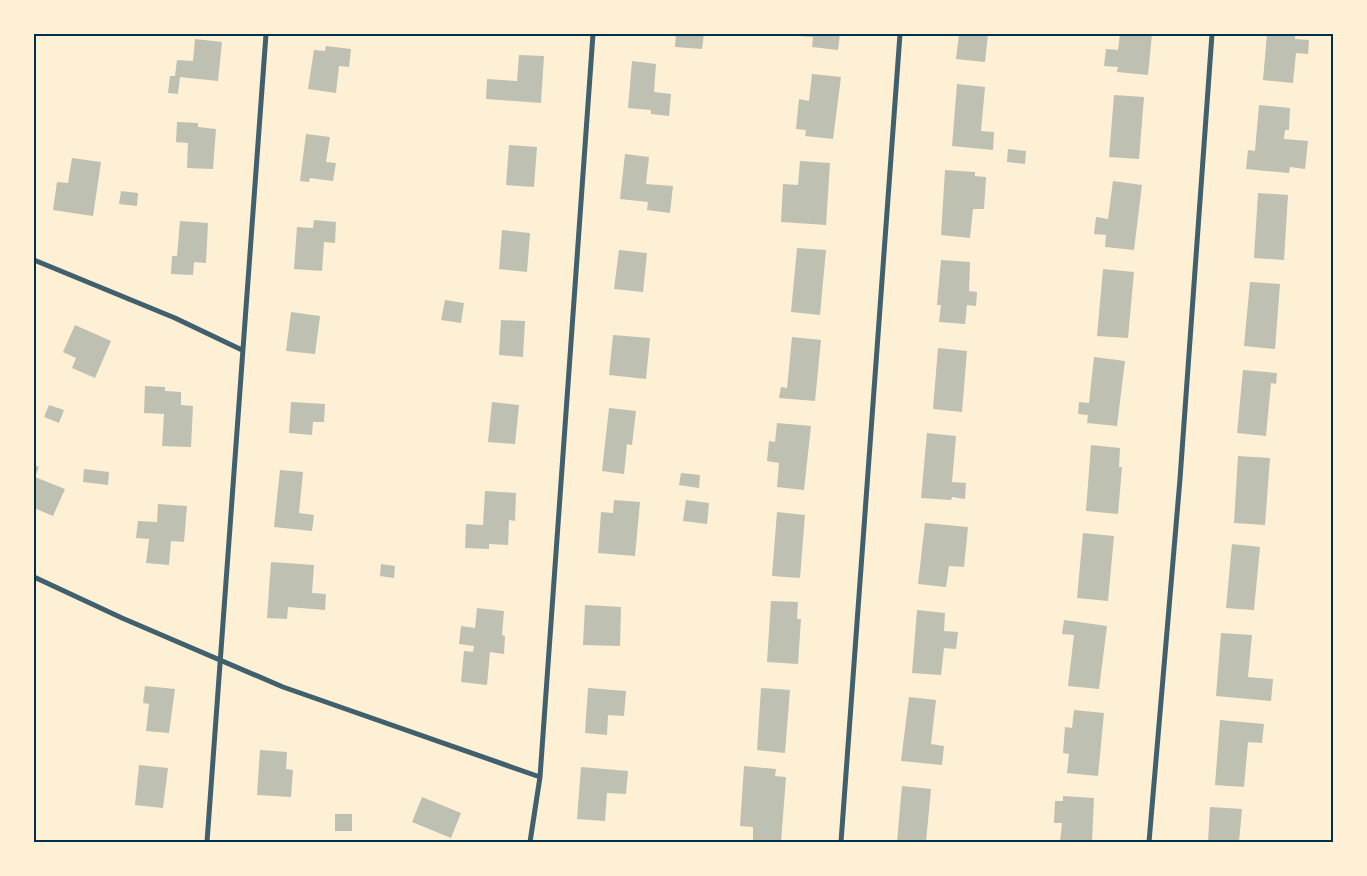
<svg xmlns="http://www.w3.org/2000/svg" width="1367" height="876" viewBox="0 0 1367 876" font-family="'Source Sans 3',sans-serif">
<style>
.building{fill:#bec0b2}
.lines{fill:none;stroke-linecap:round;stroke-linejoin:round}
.minor{stroke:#3f606c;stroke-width:5}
.neatline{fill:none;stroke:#003049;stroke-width:2}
</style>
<rect width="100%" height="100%" fill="#fdf0d5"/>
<path class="building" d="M 676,34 L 704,34 L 702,49 L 675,47 Z
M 799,34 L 840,34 L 838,50 L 812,47 L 813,37 L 799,36 Z
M 959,34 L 988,34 L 985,62 L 956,59 Z
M 1120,34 L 1152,34 L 1148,75 L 1117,72 L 1118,67 L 1104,66 L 1106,49 L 1118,50 Z
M 1267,34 L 1295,34 L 1295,39 L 1309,40 L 1308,54 L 1296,53 L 1293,83 L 1263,80 Z
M 195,39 L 222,42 L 218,81 L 180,77 L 178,94 L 168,93 L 170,76 L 175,76 L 177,60 L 193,61 Z
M 326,46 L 351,49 L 349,67 L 339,66 L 336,93 L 308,89 L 314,50 L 325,51 Z
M 519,55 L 544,56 L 541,103 L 486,99 L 487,79 L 517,81 Z
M 632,61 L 656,64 L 654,92 L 671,94 L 669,116 L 651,114 L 651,110 L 628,108 Z
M 812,74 L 841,77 L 833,139 L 805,136 L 806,130 L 796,129 L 799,99 L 809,101 Z
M 957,84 L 985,87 L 981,131 L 994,132 L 993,150 L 952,146 Z
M 1114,95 L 1144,97 L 1139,159 L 1109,157 Z
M 1259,105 L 1290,108 L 1289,130 L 1285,130 L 1284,139 L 1308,141 L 1305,169 L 1290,167 L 1289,173 L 1246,169 L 1248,150 L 1255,151 Z
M 177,122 L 198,123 L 198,127 L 216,129 L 213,169 L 187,168 L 188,143 L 176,142 Z
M 306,134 L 330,137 L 326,162 L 336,163 L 333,181 L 310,178 L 309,182 L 300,181 Z
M 509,145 L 537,147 L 534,187 L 506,185 Z
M 1008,149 L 1026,151 L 1025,164 L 1007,162 Z
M 625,154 L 649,157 L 646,184 L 673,186 L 670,213 L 647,210 L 648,202 L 620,199 Z
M 72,158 L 101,162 L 93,216 L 53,210 L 57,182 L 68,183 Z
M 800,161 L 830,163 L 826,225 L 781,222 L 783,184 L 798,185 Z
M 945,170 L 975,172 L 975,176 L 986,177 L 984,209 L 973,209 L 970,238 L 941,235 Z
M 1113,181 L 1142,185 L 1134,250 L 1105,247 L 1106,235 L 1094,234 L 1096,217 L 1108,219 Z
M 121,191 L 138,193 L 137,206 L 119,204 Z
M 1258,193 L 1288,195 L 1284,260 L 1254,258 Z
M 314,220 L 336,222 L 335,243 L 324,242 L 322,271 L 294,269 L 297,227 L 313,228 Z
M 180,221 L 208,223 L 206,263 L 194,262 L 193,275 L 171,274 L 172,256 L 177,256 Z
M 502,230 L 530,233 L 527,272 L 499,269 Z
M 797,248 L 826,250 L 820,315 L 791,312 Z
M 619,250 L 647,253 L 643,292 L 614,289 Z
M 941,260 L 970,262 L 969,291 L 977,292 L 976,306 L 967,305 L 965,324 L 939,322 L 941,305 L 937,305 Z
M 1103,269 L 1134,272 L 1128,338 L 1097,336 Z
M 1250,282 L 1280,284 L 1275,349 L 1244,346 Z
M 445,300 L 464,303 L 461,323 L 441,320 Z
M 291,312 L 320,316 L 315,354 L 286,351 Z
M 501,320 L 525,321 L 523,357 L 499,355 Z
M 75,325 L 111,341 L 95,378 L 72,368 L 76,358 L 63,352 Z
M 613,335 L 650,338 L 646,379 L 609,375 Z
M 792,337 L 821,340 L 815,401 L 779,398 L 781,387 L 787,388 Z
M 938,348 L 967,351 L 962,412 L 933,409 Z
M 1094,357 L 1125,361 L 1117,426 L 1087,423 L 1088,415 L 1078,414 L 1079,402 L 1089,403 Z
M 1243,370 L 1277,373 L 1276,384 L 1271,383 L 1266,436 L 1237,433 Z
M 145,386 L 165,387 L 165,391 L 181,392 L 181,405 L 193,406 L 191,447 L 162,446 L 164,414 L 144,413 Z
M 291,402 L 325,404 L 324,422 L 313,422 L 312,435 L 289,433 Z
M 492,402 L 519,405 L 515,444 L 488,442 Z
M 49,405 L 64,410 L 59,423 L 44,417 Z
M 609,408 L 636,411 L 632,445 L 627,444 L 624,474 L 602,471 Z
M 777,423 L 811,426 L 804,490 L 777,487 L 779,463 L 767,461 L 769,441 L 775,442 Z
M 927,433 L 956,436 L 952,482 L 966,483 L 965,499 L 952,497 L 951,500 L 921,498 Z
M 1091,445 L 1120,448 L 1119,467 L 1122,467 L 1118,514 L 1086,511 Z
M 1238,456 L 1270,458 L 1265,525 L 1234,523 Z
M 34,465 L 39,467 L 35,477 L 65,489 L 53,516 L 34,508 Z
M 84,469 L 109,472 L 108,485 L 83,482 Z
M 280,470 L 303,472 L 299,513 L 314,515 L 312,531 L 274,527 Z
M 681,473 L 700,475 L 699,488 L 679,485 Z
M 485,491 L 516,493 L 515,521 L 509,520 L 508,545 L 489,544 L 489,549 L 465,548 L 466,524 L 483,525 Z
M 614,500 L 640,502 L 635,556 L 598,553 L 601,512 L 613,513 Z
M 686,500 L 709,503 L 707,524 L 683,521 Z
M 158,504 L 187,506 L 184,542 L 171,541 L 169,565 L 146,563 L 149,539 L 136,538 L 138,521 L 157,522 Z
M 777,512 L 805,515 L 800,578 L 772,576 Z
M 925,523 L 968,527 L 964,567 L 949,566 L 946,587 L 918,584 Z
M 1083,533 L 1114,536 L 1108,601 L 1077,598 Z
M 1232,544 L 1260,547 L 1254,610 L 1226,608 Z
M 271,562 L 314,565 L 312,593 L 326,594 L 325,610 L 288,607 L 287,619 L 267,618 Z
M 381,564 L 395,566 L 394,578 L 380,576 Z
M 771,601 L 798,602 L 797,619 L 801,619 L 798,664 L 767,662 Z
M 585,605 L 621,607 L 620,646 L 583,645 Z
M 477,608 L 504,611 L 502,635 L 505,636 L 504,654 L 490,652 L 487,685 L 461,682 L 464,651 L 473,652 L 474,646 L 459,644 L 461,626 L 475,628 Z
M 917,610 L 945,613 L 944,631 L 958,632 L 956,649 L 944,648 L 941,675 L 912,673 Z
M 1064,620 L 1107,626 L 1099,689 L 1068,686 L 1074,635 L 1062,634 Z
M 1221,633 L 1252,635 L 1248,677 L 1273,679 L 1271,701 L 1216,696 Z
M 145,686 L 175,689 L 169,733 L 146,731 L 149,704 L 143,703 Z
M 588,688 L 626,691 L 624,716 L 608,715 L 607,735 L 585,733 Z
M 761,688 L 790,690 L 785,753 L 757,750 Z
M 909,697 L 936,700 L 931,744 L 944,746 L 942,765 L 901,761 Z
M 1074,710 L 1104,713 L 1098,776 L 1067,773 L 1069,754 L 1063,753 L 1065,727 L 1072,728 Z
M 1220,720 L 1264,724 L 1262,743 L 1248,742 L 1244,787 L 1215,785 Z
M 260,750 L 287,752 L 286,769 L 293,770 L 291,797 L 257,795 Z
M 139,765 L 168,768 L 163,808 L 135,805 Z
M 744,766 L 776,769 L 775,776 L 786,777 L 781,842 L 753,840 L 753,827 L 740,826 Z
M 581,767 L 628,771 L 626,794 L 607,793 L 605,821 L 577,819 Z
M 902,786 L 931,789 L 926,842 L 897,842 Z
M 1063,796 L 1094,798 L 1092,842 L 1060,842 L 1062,823 L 1054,823 L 1055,801 L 1063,801 Z
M 422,797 L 461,813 L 451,838 L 412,822 Z
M 1210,807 L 1242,809 L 1239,842 L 1208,842 Z
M 335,814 L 352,814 L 352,831 L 335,831 Z"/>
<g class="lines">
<path class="minor" d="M 34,260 L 175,318 L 242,350
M 34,577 L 122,618 L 283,687 L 540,777
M 207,842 L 266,34
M 530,842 L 540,777 L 593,34
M 841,842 L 900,34
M 1149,842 L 1180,479 L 1212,34"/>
</g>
<rect width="1367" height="876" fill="none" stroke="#fdf0d5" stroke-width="70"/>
<rect x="35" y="35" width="1297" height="806" class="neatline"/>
</svg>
